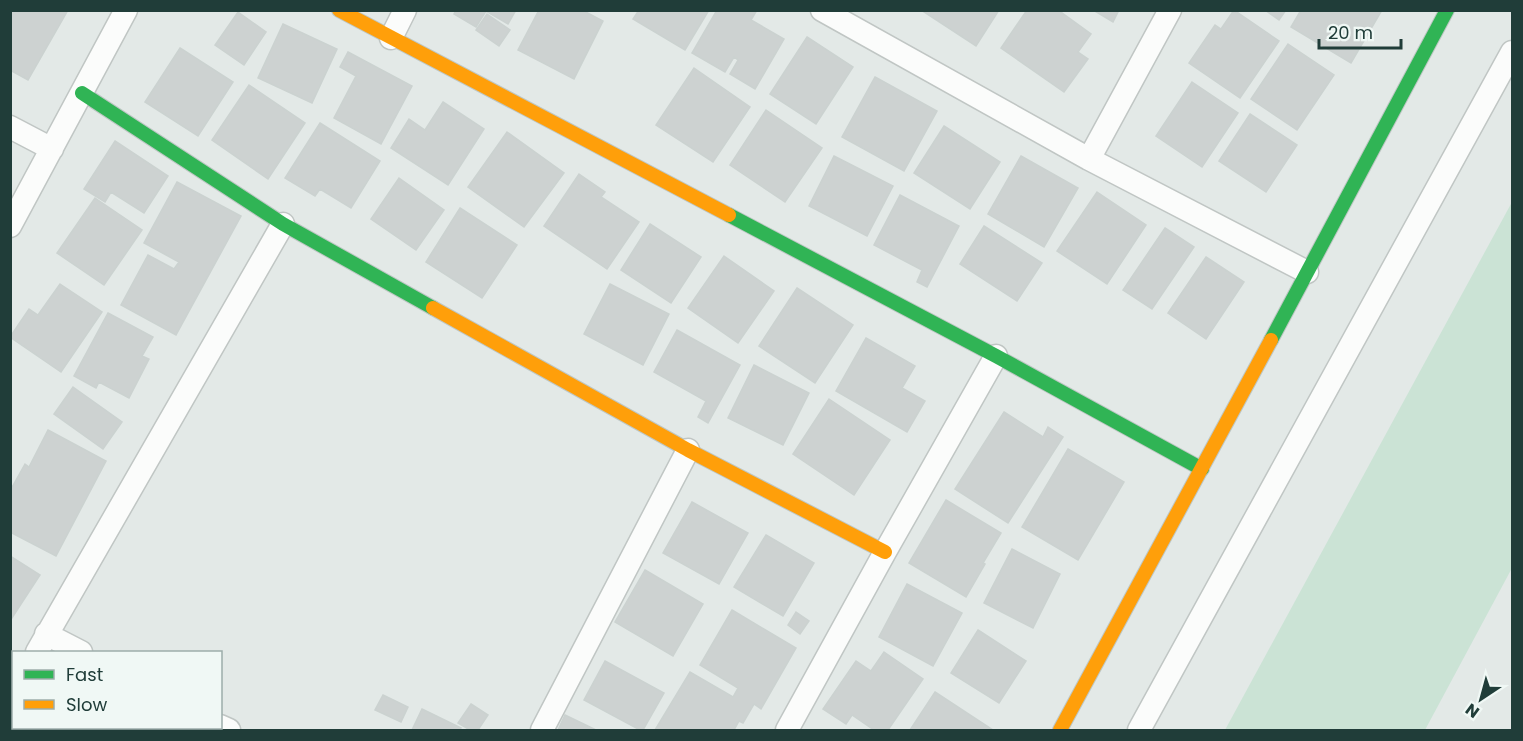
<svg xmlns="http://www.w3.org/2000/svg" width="1523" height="741" viewBox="0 0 1523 741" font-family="Poppins,sans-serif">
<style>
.green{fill:#cbe3d5}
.building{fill:#cdd2d1;stroke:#cbd2d0;stroke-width:1.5}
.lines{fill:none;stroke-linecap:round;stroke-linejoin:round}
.street-casing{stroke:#c0c6c4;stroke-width:25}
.fast-casing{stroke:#bec7c4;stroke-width:16}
.slow-casing{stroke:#bec7c4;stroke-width:16}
.street{stroke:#fbfcfb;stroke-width:22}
.fast{stroke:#30b455;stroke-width:14}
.slow{stroke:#ff9f0a;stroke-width:14}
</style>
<rect width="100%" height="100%" fill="#e3e9e7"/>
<path class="green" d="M 1512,202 L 1512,568 L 1425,730 L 1225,730 Z"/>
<path class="building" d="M 10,10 L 68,10 L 28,80 L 10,70 Z
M 456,10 L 516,10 L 508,24 L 486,11 L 476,27 L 454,14 Z
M 539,10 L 582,10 L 603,21 L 574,79 L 518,50 Z
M 639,10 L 709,10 L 685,50 L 633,19 Z
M 717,10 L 757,10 L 751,20 L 784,39 L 755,89 L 730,74 L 738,60 L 734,57 L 725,72 L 692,53 Z
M 921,10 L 999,10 L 976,46 Z
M 1027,10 L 1058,10 L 1091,34 L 1078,52 L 1088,59 L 1064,92 L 1001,48 Z
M 1093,10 L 1119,10 L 1113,22 Z
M 1234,10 L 1279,41 L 1240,98 L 1189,63 L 1215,25 L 1221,29 Z
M 1265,10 L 1286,10 L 1279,20 Z
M 1301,10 L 1382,10 L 1351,63 L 1291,27 Z
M 238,12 L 266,32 L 244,65 L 215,45 Z
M 487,14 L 510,30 L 499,46 L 476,30 Z
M 283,24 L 337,49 L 312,103 L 258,78 Z
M 807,37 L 853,67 L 816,124 L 770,94 Z
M 1288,44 L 1334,75 L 1297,130 L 1251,99 Z
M 180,48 L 233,82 L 198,136 L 145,102 Z
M 348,52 L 412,86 L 381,144 L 334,118 L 356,76 L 340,67 Z
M 694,68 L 750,107 L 713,162 L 656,125 Z
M 875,77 L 937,111 L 904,171 L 842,137 Z
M 1192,82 L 1238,113 L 1202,167 L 1156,136 Z
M 249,85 L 305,123 L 268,179 L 212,140 Z
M 443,102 L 484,129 L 448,185 L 391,148 L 409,119 L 425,130 Z
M 766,110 L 822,148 L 785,202 L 730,165 Z
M 1250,114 L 1297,145 L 1266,192 L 1219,161 Z
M 320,123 L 380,161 L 351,208 L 320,189 L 315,196 L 285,178 Z
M 944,126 L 1000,162 L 970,209 L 914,173 Z
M 507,132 L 564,173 L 524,227 L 468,187 Z
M 115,141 L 168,176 L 144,213 L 111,192 L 105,202 L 84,189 Z
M 834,156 L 893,186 L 867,236 L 809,206 Z
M 1021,156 L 1078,188 L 1044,247 L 988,214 Z
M 579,174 L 605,192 L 601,197 L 639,222 L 607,269 L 544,226 Z
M 399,178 L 444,210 L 416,250 L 371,219 Z
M 177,182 L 241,216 L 176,335 L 121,305 L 148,255 L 174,269 L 179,262 L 144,243 Z
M 1097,192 L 1146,225 L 1107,284 L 1057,251 Z
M 900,195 L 959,226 L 927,287 L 917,282 L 922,270 L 874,245 Z
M 95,198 L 142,230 L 104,285 L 57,253 Z
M 460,208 L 517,245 L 482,298 L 426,262 Z
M 650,224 L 701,257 L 671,303 L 621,270 Z
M 984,226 L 1042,263 L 1017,301 L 960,264 Z
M 1165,228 L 1194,247 L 1152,309 L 1123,290 Z
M 724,256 L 774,291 L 738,343 L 688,308 Z
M 1206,257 L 1244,282 L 1206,339 L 1168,313 Z
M 60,284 L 102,312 L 61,372 L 10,337 L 29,309 L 38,315 Z
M 610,284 L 669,314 L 643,365 L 584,334 Z
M 797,288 L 853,325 L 815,383 L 759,346 Z
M 108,313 L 153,337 L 142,356 L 149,359 L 129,398 L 99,382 L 96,388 L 74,376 Z
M 677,330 L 740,365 L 708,423 L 698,417 L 706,401 L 654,372 Z
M 866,338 L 915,366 L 902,388 L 925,401 L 907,432 L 836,391 Z
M 754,365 L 809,393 L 783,445 L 728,418 Z
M 73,387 L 122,422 L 103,449 L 54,414 Z
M 829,399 L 890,440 L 854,495 L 793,454 Z
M 1004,412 L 1043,437 L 1048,427 L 1063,437 L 1008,523 L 955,489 Z
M 48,430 L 106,461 L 56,556 L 10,532 L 10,491 L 25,464 L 29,467 Z
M 1068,449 L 1124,482 L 1078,560 L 1022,527 Z
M 946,500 L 1001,533 L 983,563 L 985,564 L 966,597 L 909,563 Z
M 692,502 L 748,533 L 719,584 L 663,553 Z
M 766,535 L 814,563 L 783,616 L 734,587 Z
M 1012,549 L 1060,574 L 1033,628 L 984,603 Z
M 10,556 L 40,575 L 10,621 Z
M 645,570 L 703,604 L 673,656 L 615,622 Z
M 907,584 L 962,613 L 933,666 L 879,637 Z
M 732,610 L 796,648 L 761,709 L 754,704 L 743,723 L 739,721 L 734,730 L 655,730 L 690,672 L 733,697 L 738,688 L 700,665 Z
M 796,612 L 809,621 L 800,634 L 788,625 Z
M 978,630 L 1026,661 L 999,703 L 951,673 Z
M 884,652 L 923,679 L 888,730 L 874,730 L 852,715 L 846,724 L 823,709 L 856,661 L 871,671 Z
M 605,661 L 664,693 L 643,730 L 640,730 L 584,700 Z
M 935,692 L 993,730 L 910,730 Z
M 383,695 L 408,707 L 401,722 L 375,710 Z
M 471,704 L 488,715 L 478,730 L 470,730 L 458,723 Z
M 422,709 L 461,728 L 459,730 L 412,730 Z
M 565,715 L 596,730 L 558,730 Z"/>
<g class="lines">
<defs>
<path id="street" d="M 822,10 L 1089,159 L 1307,272
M 391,38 L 405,10
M 10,127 L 52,149
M 1089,159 L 1170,10
M 10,226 L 126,10
M 46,634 L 81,652
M 37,652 L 283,224
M 10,705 L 14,699
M 220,726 L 229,730
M 542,730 L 688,450
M 787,730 L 885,552 L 996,356
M 1139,730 L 1512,52"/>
<path id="fast" d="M 82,93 L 283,224 L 433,308
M 729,215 L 996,356 L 1202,469
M 1271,340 L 1447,10"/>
<path id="slow" d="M 339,10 L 729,215
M 433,308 L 688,450 L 885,552
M 1060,730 L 1271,340"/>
</defs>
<use href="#street" class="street-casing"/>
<use href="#fast" class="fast-casing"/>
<use href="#slow" class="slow-casing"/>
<use href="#street" class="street"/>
<use href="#fast" class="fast"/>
<use href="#slow" class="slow"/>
</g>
<rect width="1523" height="741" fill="none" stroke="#203d39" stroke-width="24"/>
<rect x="12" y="651" width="210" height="78" fill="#f0f8f5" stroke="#9dadaa" stroke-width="1.5"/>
<rect x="24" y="670" width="30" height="9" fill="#30b455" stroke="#9dadaa" stroke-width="1.5"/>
<text x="66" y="681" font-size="18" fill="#203d39">Fast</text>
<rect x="24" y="700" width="30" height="9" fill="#ff9f0a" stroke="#9dadaa" stroke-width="1.5"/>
<text x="66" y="711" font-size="18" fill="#203d39">Slow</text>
<g transform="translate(1481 699) rotate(216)" stroke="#f0f8f5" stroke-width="4.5" paint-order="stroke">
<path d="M0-4.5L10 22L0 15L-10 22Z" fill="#203d39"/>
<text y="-9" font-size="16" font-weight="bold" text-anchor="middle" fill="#203d39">N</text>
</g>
<path d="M1319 39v9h82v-9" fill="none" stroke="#203d39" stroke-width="3"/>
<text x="1328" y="39" font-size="18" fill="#203d39" stroke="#f0f8f5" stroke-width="4.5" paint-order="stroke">20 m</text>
</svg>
